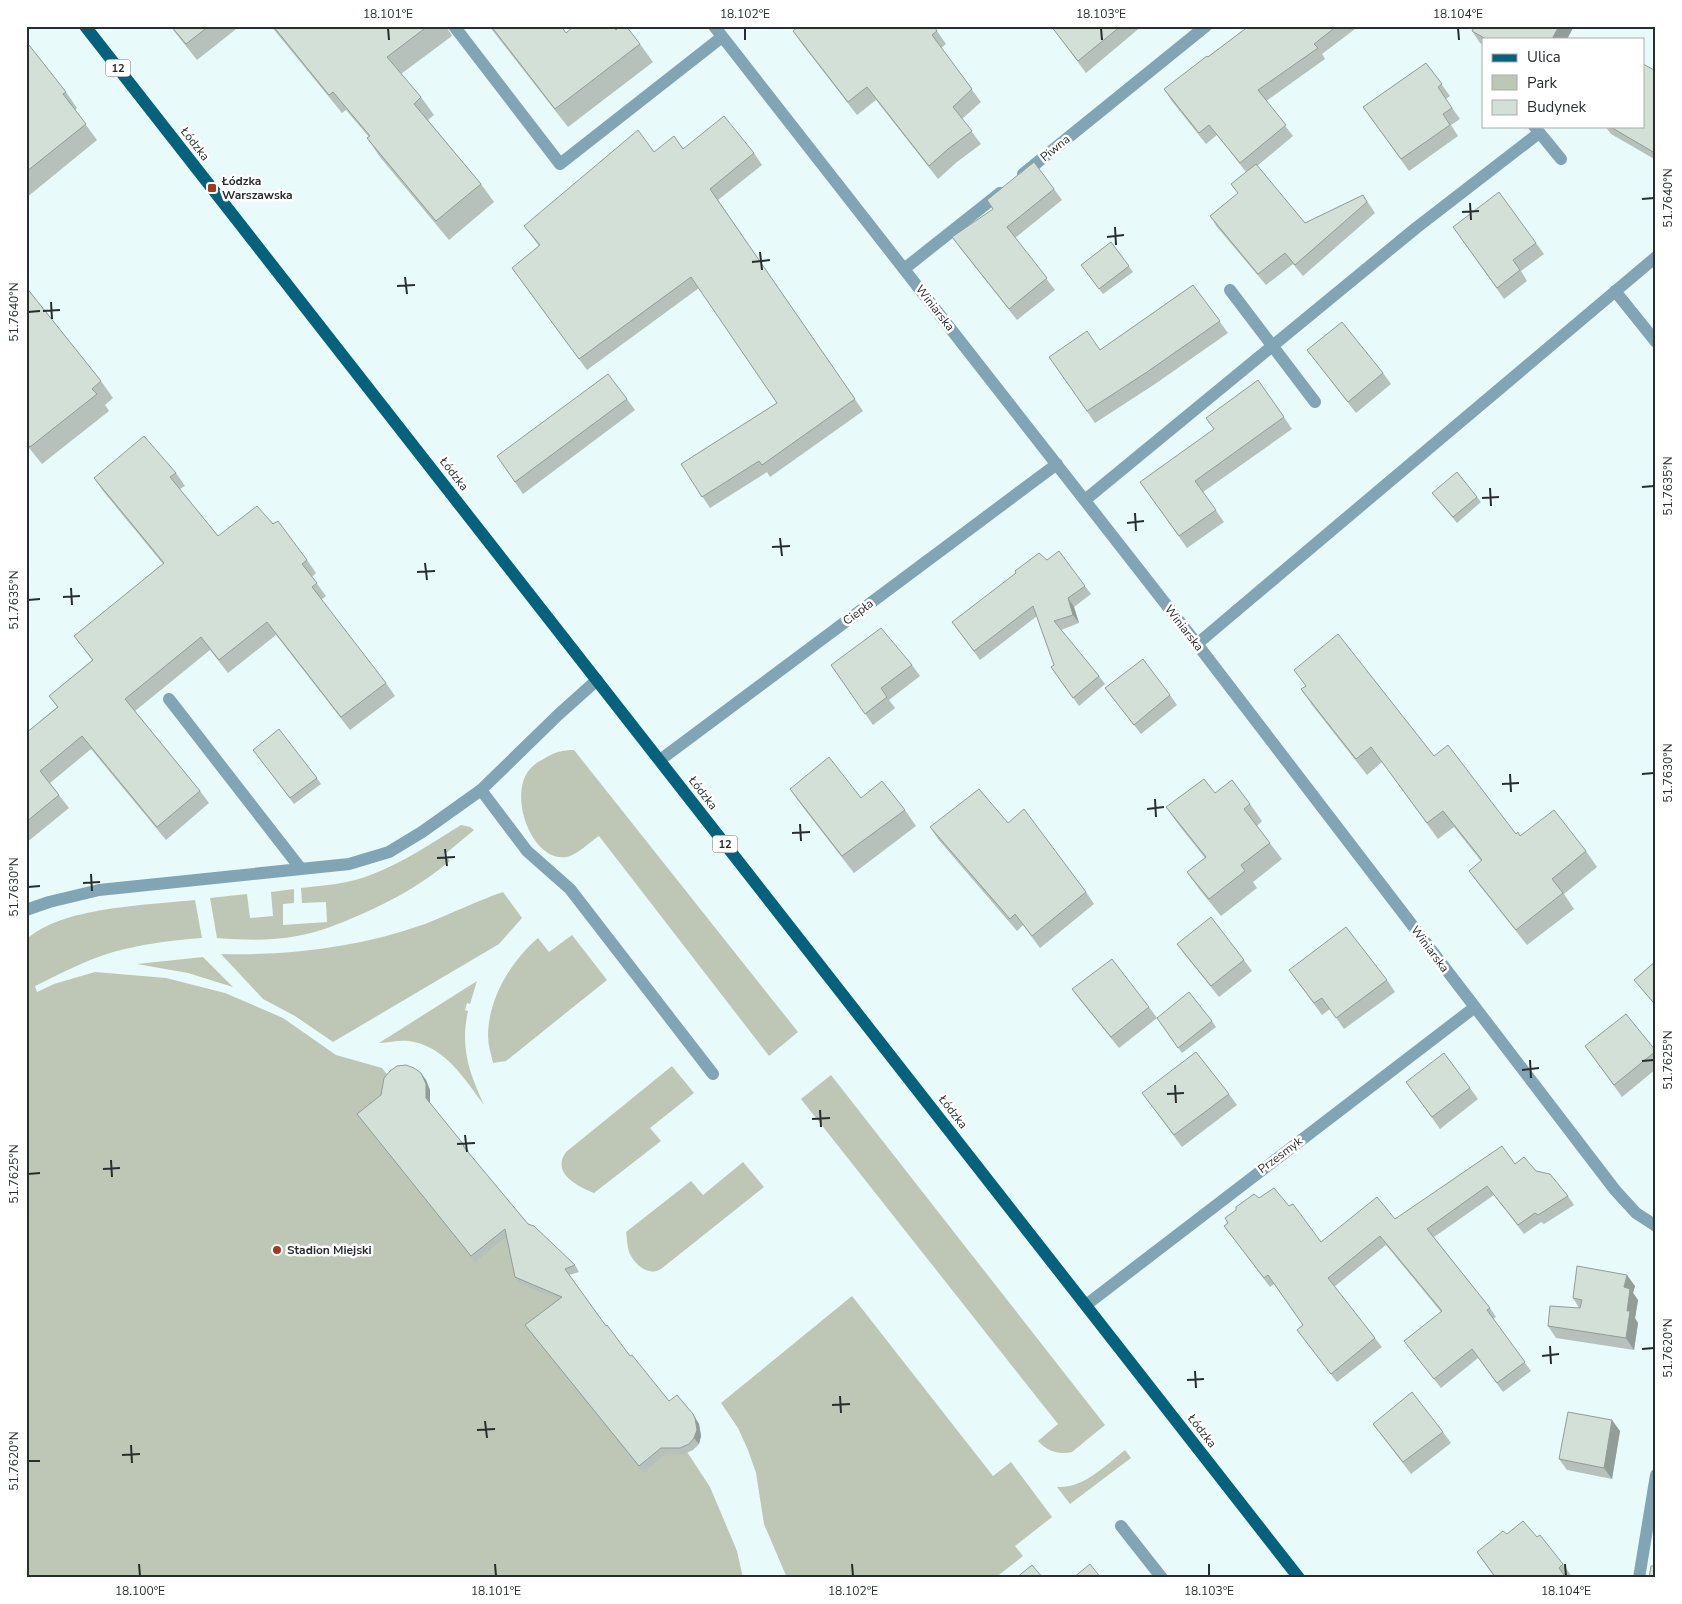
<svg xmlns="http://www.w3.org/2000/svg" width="1682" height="1604" viewBox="0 0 1682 1604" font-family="'Nunito Sans',sans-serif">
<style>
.green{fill:#bec7b6}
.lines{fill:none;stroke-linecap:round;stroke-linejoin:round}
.lane{stroke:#81a5b4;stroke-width:12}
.street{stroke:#81a5b4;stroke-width:12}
.primary{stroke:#05617c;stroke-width:12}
.wall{fill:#b5c1ba}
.shaded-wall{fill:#939d97}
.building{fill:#d2e0d8;stroke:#939d97}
.ticks{fill:none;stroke:#282e2e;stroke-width:2}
.poi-dot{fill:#a2391e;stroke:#fff;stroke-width:2}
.labels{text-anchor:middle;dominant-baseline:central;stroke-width:5;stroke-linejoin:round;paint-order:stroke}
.shield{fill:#fff;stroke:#686d6d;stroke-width:1}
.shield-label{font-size:11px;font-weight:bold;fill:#282e2e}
.street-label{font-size:12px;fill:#282e2e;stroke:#fff}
.poi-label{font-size:12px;font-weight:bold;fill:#282e2e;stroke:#fff;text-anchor:start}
.neatline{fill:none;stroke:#282e2e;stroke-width:2}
.ticks-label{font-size:12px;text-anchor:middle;fill:#282e2e}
</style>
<rect width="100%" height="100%" fill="#e8faf9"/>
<path class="green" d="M 574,750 L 798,1032 L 769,1056 L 599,836 C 589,842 579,854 567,857 C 532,863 507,795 530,769 C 534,764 540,761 545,758 C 555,752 563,750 574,750 Z
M 461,825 L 470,827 L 474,830 L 444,855 L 450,861 C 421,885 395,899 362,914 C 341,923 320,932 297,936 C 271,941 244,940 217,938 L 210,898 L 247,894 L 250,918 L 273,916 L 271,892 L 294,889 L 294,903 L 283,904 L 283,925 L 327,922 L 326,902 L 302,903 L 301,888 C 325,885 350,884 373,874 C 404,862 432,843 461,825 Z
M 503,892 L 522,918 L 499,944 L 333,1042 L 295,1016 L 263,999 L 221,954 C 290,956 360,947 425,924 C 451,914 476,901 503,892 Z
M 195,900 L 202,938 C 176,940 150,943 125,949 C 93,956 64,972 35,986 L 37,992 L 54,984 L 95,972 L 166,978 L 225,993 L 283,1018 L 336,1055 L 382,1068 L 674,1432 L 710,1487 L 737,1551 L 743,1578 L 26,1578 L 26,940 C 60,907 148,905 195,900 Z
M 572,935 L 607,980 L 506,1061 L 493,1063 C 491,1054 488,1045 488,1036 C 488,999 511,961 538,938 L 549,952 Z
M 203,957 L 233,987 L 188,973 L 137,964 Z
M 477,981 L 470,1004 L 467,1003 L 465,1010 L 468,1011 C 460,1048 469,1072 484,1105 C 465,1080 447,1049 414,1042 C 403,1039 391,1042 379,1043 Z
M 672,1066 L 694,1093 L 650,1128 L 661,1141 L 594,1193 C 577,1186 551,1173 566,1152 Z
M 831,1075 L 1105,1425 L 1072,1452 C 1058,1455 1047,1451 1038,1441 L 1058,1424 L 801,1099 Z
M 743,1162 L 764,1187 L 661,1269 C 648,1277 634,1264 629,1252 C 627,1246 627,1238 626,1232 L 691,1181 L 703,1195 Z
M 852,1296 L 993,1476 L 1011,1462 L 1052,1517 L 1015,1546 L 1023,1556 L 995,1578 L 787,1578 L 764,1524 L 756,1473 L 748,1450 L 738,1428 L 721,1403 Z
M 1125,1450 L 1131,1458 L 1070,1504 L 1057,1487 C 1083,1489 1106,1465 1125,1450 Z"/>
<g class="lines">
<path class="lane" d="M 1197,644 L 1236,611
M 169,699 L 301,869
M 481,790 L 527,851 L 570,889 L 713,1074
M 26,910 L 49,902 L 99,890 L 349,864 L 389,852 L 422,832 L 481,790 L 558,715 L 597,680
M 1121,1526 L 1162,1578"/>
<path class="street" d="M 454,26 L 560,164 L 722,37
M 714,26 L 1197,644 L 1615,1190 L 1636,1213 L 1656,1226
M 1534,126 L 1561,159
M 1023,174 L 1206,26
M 904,269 L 1000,193
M 1230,290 L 1315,402
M 1615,291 L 1656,342
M 1085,500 L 1416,228 L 1539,133
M 1236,611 L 1656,257
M 660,760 L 1057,464
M 1086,1305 L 1475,1007
M 1639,1578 L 1656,1475"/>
<path class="primary" d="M 85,26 L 1299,1578"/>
</g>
<path class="wall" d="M 170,26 L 240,26 L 197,60 Z
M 271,26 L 446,26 L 452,36 L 401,74 L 421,97 L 434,115 L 428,120 L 481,184 L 494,202 L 449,240 L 380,157 L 367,138 L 369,137 L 346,110 L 342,113 Z
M 489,26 L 561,26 L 566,33 L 595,28 L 616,30 L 640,44 L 653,62 L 568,127 Z
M 1051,26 L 1142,26 L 1086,73 Z
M 1249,26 L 1359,26 L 1322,54 L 1325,59 L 1266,101 L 1293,136 L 1257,166 L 1305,223 L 1363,195 L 1375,213 L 1303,276 L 1293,264 L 1266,285 L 1217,227 L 1210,216 L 1238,193 L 1231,184 L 1246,172 L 1217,135 L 1206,144 L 1171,100 L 1164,89 Z
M 1473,26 L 1574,26 L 1567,39 L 1483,39 L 1483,45 L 1480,43 L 1472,31 L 1474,28 Z
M 793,31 L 937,31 L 946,44 L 941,48 L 981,102 L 962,119 L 981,144 L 957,162 L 938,179 L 876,100 L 857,115 L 802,44 Z
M 26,47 L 66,92 L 77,108 L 75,110 L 97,140 L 26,198 Z
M 1426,63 L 1450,96 L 1446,99 L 1460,119 L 1451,125 L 1458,136 L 1409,171 L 1363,107 Z
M 1656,71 L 1656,160 L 1611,134 L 1605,126 L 1643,126 Z
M 683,149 L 754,153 L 762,165 L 718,200 L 863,411 L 770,477 L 767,472 L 710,508 L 681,464 L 777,403 L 699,288 L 587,370 L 512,268 L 539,246 L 524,226 L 654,152 Z
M 1054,189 L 1062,200 L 1015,238 L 1055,290 L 1017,320 L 960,248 L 952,237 Z
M 1453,227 L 1536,243 L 1544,254 L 1521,271 L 1527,281 L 1504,299 Z
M 1111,242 L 1133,272 L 1103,294 L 1081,265 Z
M 1193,285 L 1228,333 L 1155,384 L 1095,423 L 1049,357 L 1100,350 Z
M 26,287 L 101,381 L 113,398 L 105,405 L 109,411 L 42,464 L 26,444 Z
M 1307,350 L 1383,373 L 1391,384 L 1356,413 Z
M 1258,380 L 1292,429 L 1203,492 L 1224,522 L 1187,548 L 1140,482 L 1214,430 Z
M 627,399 L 635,410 L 523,494 L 497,456 Z
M 176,473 L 185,486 L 180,489 L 218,536 L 273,524 L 307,560 L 316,573 L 312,577 L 326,596 L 321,600 L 386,683 L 395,696 L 350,730 L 276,635 L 228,673 L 210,650 L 135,711 L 200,791 L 209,803 L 166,840 L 91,749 L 50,783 L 59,795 L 69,808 L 26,843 L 26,733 L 57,707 L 49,696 L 92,660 L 74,636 L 163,564 L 103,491 L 94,478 Z
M 1432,493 L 1477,497 L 1481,502 L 1457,523 Z
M 1047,560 L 1085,586 L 1091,594 L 1074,607 L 1079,623 L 1061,630 L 1099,676 L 1105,684 L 1079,706 L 1051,667 L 1054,665 L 1037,616 L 980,660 L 952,622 Z
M 831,665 L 912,665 L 920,676 L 889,700 L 895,708 L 873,725 Z
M 1105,688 L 1170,695 L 1177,705 L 1141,734 Z
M 1301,689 L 1434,756 L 1516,834 L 1586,851 L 1597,867 L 1564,894 L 1574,909 L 1527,945 L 1480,886 L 1469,871 L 1481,861 L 1454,827 L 1438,839 L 1382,762 L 1367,775 L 1312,705 Z
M 253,750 L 317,778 L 321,784 L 294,804 Z
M 790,789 L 905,810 L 916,826 L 854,873 L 802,806 Z
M 1215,793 L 1250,804 L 1262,821 L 1257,826 L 1282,859 L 1253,882 L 1257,888 L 1221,916 L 1199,889 L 1187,872 L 1205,858 L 1178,824 L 1166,807 Z
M 930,827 L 1086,892 L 1094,904 L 1040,948 L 1023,925 L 1017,931 L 938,839 Z
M 1177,944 L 1244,960 L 1252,971 L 1219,997 L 1185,955 Z
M 1656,961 L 1656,1006 L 1634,980 Z
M 1289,970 L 1387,980 L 1395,992 L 1344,1029 L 1330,1009 L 1322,1015 Z
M 1072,989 L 1149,1007 L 1157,1018 L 1119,1048 L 1080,1000 Z
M 1157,1018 L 1212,1021 L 1216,1027 L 1182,1053 Z
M 1585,1046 L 1656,1050 L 1656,1069 L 1622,1097 Z
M 421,1073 L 426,1080 L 430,1090 L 430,1103 L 464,1145 L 469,1151 L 468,1152 L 528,1224 L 575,1265 L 579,1272 L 569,1275 L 606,1326 L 630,1356 L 669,1401 L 699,1424 L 701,1436 L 699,1444 L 693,1450 L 684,1454 L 666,1454 L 643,1473 L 525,1325 L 558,1299 L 519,1283 L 515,1277 L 506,1237 L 475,1262 L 357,1114 Z
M 1406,1082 L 1470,1088 L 1478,1099 L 1440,1129 Z
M 1142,1093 L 1229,1094 L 1237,1105 L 1182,1147 Z
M 1515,1164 L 1536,1171 L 1568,1196 L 1574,1205 L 1544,1224 L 1541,1222 L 1524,1234 L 1494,1195 L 1434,1237 L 1490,1308 L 1496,1317 L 1493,1319 L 1531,1371 L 1503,1392 L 1478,1358 L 1441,1388 L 1404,1341 L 1441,1312 L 1386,1245 L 1334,1287 L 1382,1347 L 1337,1382 L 1297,1330 L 1303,1325 L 1274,1284 L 1270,1287 L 1224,1226 L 1259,1198 L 1289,1206 L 1321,1242 L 1395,1219 Z
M 1635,1286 L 1633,1293 L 1638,1300 L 1635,1318 L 1638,1323 L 1634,1350 L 1556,1338 L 1548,1326 L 1579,1308 L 1573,1298 Z
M 1373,1424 L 1443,1432 L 1451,1443 L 1411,1474 Z
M 1620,1431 L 1612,1479 L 1567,1470 L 1559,1459 Z
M 1507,1534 L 1563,1564 L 1573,1578 L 1495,1578 L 1477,1552 Z"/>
<path class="shaded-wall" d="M 1559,26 L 1574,26 L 1567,39 L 1552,39 Z
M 1068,598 L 1074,607 L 1079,623 L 1073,615 Z
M 421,1073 L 426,1080 L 430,1090 L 430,1104 L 426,1098 Z
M 1627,1275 L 1635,1286 L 1633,1293 L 1638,1300 L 1635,1318 L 1638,1323 L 1634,1350 L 1626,1338 L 1627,1311 L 1624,1287 Z
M 693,1414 L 699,1424 L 701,1436 L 699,1444 L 694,1438 Z
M 1612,1420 L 1620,1431 L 1612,1479 L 1604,1468 Z"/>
<path class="building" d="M 171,26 L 209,26 L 186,44 Z
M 273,26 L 428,26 L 387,57 L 421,97 L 414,104 L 481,184 L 436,221 L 367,138 L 370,136 L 333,92 L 329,95 Z
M 491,26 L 561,26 L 566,33 L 574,26 L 594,26 L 595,28 L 598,26 L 613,26 L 616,30 L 620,26 L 626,26 L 640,44 L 555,109 Z
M 799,26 L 934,26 L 937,31 L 932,35 L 972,89 L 953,107 L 972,131 L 948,149 L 929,166 L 867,87 L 848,102 L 793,31 Z
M 1051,26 L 1121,26 L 1078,61 Z
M 1249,26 L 1337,26 L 1314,44 L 1318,48 L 1258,90 L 1286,125 L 1240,163 L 1209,125 L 1199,133 L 1164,89 L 1207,56 L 1208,57 Z
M 1473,26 L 1559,26 L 1552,39 L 1486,39 L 1472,31 L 1474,27 Z
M 29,45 L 66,92 L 63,94 L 86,124 L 26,172 L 26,47 Z
M 1426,63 L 1442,84 L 1438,87 L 1452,108 L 1443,114 L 1450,125 L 1401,159 L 1363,107 Z
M 1643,64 L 1656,71 L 1656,151 L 1655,153 L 1609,126 L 1643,126 Z
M 724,116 L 754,153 L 710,189 L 855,399 L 762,465 L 759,461 L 702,497 L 681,464 L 777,403 L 691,277 L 579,359 L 512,268 L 540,245 L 524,226 L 638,130 L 654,152 L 674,136 L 683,149 Z
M 1034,162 L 1054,189 L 1007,227 L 1047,278 L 1009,309 L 952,237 L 993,209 L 987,200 Z
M 1256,164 L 1305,223 L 1363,195 L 1367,202 L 1295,265 L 1285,253 L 1258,274 L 1210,216 L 1238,193 L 1231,184 Z
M 1499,192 L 1536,243 L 1513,260 L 1520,270 L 1497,288 L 1453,227 Z
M 1111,242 L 1129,266 L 1099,289 L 1081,265 Z
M 1193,285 L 1220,321 L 1147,372 L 1087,411 L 1049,357 L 1087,331 L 1100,350 Z
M 26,287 L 101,381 L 92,389 L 97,394 L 30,447 L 26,442 Z
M 1342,322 L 1383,373 L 1348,402 L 1307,350 Z
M 608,374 L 627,399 L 515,482 L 497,456 Z
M 1258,380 L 1284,417 L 1195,481 L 1216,510 L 1179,536 L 1140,482 L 1214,429 L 1206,418 Z
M 144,436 L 176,473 L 170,477 L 218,536 L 257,506 L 273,524 L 278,521 L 307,560 L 302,564 L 317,583 L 312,587 L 386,683 L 341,717 L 267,622 L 219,660 L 201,637 L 125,699 L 200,791 L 157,827 L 82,736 L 40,771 L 59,795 L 26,822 L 26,733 L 58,707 L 49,696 L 93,660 L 74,636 L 164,563 L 94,478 Z
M 1457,472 L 1477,497 L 1453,517 L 1432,493 Z
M 1059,551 L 1085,586 L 1068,598 L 1073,615 L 1054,621 L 1099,676 L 1073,698 L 1051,667 L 1054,665 L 1033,606 L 974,651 L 952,622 L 1016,573 L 1015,571 L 1039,553 L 1047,560 Z
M 881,628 L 912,665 L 881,688 L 887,697 L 865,714 L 831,665 Z
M 1338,634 L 1434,756 L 1448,745 L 1516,834 L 1518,832 L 1520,836 L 1554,810 L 1586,851 L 1552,879 L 1563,893 L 1516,930 L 1469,871 L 1482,860 L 1443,811 L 1427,823 L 1371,747 L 1356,759 L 1301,689 L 1306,686 L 1294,670 Z
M 1143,659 L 1170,695 L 1134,725 L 1105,688 Z
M 279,729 L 317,778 L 290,798 L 253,750 Z
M 829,757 L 861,798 L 882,781 L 905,810 L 842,856 L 790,789 Z
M 1204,779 L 1215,793 L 1232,780 L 1250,804 L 1244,809 L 1270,843 L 1241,865 L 1245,871 L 1209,899 L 1187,872 L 1206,857 L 1166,807 Z
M 979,789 L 1008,823 L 1024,809 L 1086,892 L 1032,936 L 1015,914 L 1010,919 L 930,827 Z
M 1211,917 L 1244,960 L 1211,986 L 1177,944 Z
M 1346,927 L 1387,980 L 1336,1018 L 1322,998 L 1314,1003 L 1289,970 Z
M 1112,959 L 1149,1007 L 1111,1037 L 1072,989 Z
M 1656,961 L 1656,1000 L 1653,1002 L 1634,980 Z
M 1189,992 L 1212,1021 L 1178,1048 L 1157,1018 Z
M 1626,1014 L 1656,1051 L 1614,1085 L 1585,1046 Z
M 1196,1052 L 1229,1094 L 1174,1135 L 1142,1093 Z
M 1444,1053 L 1470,1088 L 1432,1117 L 1406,1082 Z
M 406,1065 L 414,1068 L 421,1073 L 426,1084 L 426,1098 L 464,1145 L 463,1146 L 528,1224 L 534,1226 L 575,1265 L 565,1269 L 606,1326 L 607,1325 L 630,1356 L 632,1355 L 669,1401 L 677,1395 L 693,1414 L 695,1418 L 697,1430 L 694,1438 L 689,1444 L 680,1448 L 661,1448 L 639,1466 L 525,1325 L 562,1297 L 515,1277 L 505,1229 L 471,1256 L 357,1114 L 381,1095 L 384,1078 L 390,1071 L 397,1066 Z
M 1502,1146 L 1515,1164 L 1524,1157 L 1536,1171 L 1550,1174 L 1568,1196 L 1538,1215 L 1535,1213 L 1518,1225 L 1487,1186 L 1427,1229 L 1490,1308 L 1487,1310 L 1525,1362 L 1497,1383 L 1472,1349 L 1434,1379 L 1404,1341 L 1442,1311 L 1380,1236 L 1328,1278 L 1375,1338 L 1331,1374 L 1297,1330 L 1303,1325 L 1268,1275 L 1264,1278 L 1224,1226 L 1228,1223 L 1225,1218 L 1236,1210 L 1236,1207 L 1254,1194 L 1259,1198 L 1274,1188 L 1289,1206 L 1293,1204 L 1321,1242 L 1377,1197 L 1395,1219 Z
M 1577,1266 L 1627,1275 L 1624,1287 L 1630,1289 L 1627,1311 L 1630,1311 L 1626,1338 L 1548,1326 L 1550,1306 L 1580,1308 L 1582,1300 L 1573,1298 Z
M 1412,1392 L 1443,1432 L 1403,1462 L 1373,1424 Z
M 1568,1412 L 1612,1420 L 1604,1468 L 1559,1459 Z
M 1523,1521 L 1537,1537 L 1540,1535 L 1563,1564 L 1559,1568 L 1566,1578 L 1496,1578 L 1477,1552 L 1503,1531 L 1507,1534 Z
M 1090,1564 L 1101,1578 L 1073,1578 Z
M 1032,1565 L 1043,1578 L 1016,1578 Z
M 1651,1566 L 1656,1566 L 1656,1578 L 1649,1578 Z"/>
<path class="ticks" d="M 388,28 L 389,40M 745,28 L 745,40M 1101,28 L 1102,40M 1458,28 L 1459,40M 1642,199 L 1654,198M 1470,203 L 1471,220M 1462,212 L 1479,211M 1115,227 L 1116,245M 1107,237 L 1124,235M 760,252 L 762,270M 752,262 L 770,260M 405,277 L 407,294M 397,286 L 415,285M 51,302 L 52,319M 43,311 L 60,310M 28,312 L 40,311M 1642,487 L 1654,486M 1490,488 L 1491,506M 1482,498 L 1499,497M 1135,513 L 1136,531M 1127,523 L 1144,521M 780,538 L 782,556M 772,547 L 790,546M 425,563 L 427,580M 417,572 L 435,571M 71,588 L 72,605M 63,597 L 80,596M 28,600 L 40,599M 1510,774 L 1511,792M 1642,774 L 1654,773M 1502,784 L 1519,783M 1155,799 L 1156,817M 1147,809 L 1164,807M 800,824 L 801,841M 792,833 L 810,832M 445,849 L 447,866M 437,858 L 455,857M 91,874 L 92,891M 83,883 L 100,882M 28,887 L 40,886M 1530,1060 L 1531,1078M 1642,1061 L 1654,1060M 1522,1070 L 1539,1068M 1175,1085 L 1176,1103M 1167,1094 L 1184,1093M 820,1110 L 821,1127M 812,1119 L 830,1118M 465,1135 L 467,1152M 457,1144 L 475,1143M 111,1160 L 112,1177M 103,1169 L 120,1168M 28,1174 L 40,1173M 1550,1346 L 1551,1364M 1642,1349 L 1654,1348M 1542,1356 L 1559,1354M 1195,1371 L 1196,1388M 1187,1380 L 1204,1379M 840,1396 L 841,1413M 832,1405 L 850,1404M 485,1421 L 487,1438M 477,1430 L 495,1429M 131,1445 L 132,1463M 122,1455 L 140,1454M 28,1461 L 40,1461M 139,1564 L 140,1576M 495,1564 L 496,1576M 852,1564 L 853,1576M 1209,1564 L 1209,1576M 1565,1564 L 1566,1576"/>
<g class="poi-dot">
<rect x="207" y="183" width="10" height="10" rx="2.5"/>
<circle cx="277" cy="1250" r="5"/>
</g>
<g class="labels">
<g class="shield">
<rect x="105.5" y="59.5" width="25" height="17" rx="4"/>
<rect x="712.5" y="835.5" width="25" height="17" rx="4"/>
</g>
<g class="shield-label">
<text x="118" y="68">12</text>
<text x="725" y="844">12</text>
</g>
<g class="street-label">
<text transform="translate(195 144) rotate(52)">Łódzka</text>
<text transform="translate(1055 148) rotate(-39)">Piwna</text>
<text transform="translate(935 308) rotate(52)">Winiarska</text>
<text transform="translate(454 474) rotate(52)">Łódzka</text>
<text transform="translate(858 612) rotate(-37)">Ciepła</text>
<text transform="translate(1184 628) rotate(52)">Winiarska</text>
<text transform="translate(703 793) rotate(52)">Łódzka</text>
<text transform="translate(1430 949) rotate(53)">Winiarska</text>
<text transform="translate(953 1112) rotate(52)">Łódzka</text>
<text transform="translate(1280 1155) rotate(-37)">Przesmyk</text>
<text transform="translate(1202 1431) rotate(52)">Łódzka</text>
</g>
<g class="poi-label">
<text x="222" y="181">Łódzka<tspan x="222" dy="14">Warszawska</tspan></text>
<text x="287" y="1250">Stadion Miejski</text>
</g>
</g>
<rect width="1682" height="1604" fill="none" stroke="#ffffff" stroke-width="55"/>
<rect x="1482" y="38" width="162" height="90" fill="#ffffff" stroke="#a9abab"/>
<rect x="1492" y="54" width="25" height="8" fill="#05617c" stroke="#a9abab"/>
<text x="1527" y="62" font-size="15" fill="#282e2e">Ulica</text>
<rect x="1492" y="75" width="25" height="15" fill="#bec7b6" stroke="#a9abab"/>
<text x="1527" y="88" font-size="15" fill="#282e2e">Park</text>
<rect x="1492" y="100" width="25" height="15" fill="#d2e0d8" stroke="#a9abab"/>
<text x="1527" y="112" font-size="15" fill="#282e2e">Budynek</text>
<rect x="28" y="28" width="1626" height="1548" class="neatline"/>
<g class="ticks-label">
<text x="388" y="18">18.101°E</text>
<text x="745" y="18">18.102°E</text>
<text x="1101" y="18">18.103°E</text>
<text x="1458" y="18">18.104°E</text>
<text transform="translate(1668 198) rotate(-90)" y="4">51.7640°N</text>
<text transform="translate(14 312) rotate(-90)" y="4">51.7640°N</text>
<text transform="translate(1668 486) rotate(-90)" y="4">51.7635°N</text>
<text transform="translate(14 600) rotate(-90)" y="4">51.7635°N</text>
<text transform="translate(1668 773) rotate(-90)" y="4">51.7630°N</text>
<text transform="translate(14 887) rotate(-90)" y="4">51.7630°N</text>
<text transform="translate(1668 1060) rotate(-90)" y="4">51.7625°N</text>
<text transform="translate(14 1174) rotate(-90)" y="4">51.7625°N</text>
<text transform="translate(1668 1348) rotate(-90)" y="4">51.7620°N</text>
<text transform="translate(14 1461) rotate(-90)" y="4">51.7620°N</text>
<text x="140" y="1595">18.100°E</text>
<text x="496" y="1595">18.101°E</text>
<text x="853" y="1595">18.102°E</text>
<text x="1209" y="1595">18.103°E</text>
<text x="1566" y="1595">18.104°E</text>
</g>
</svg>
